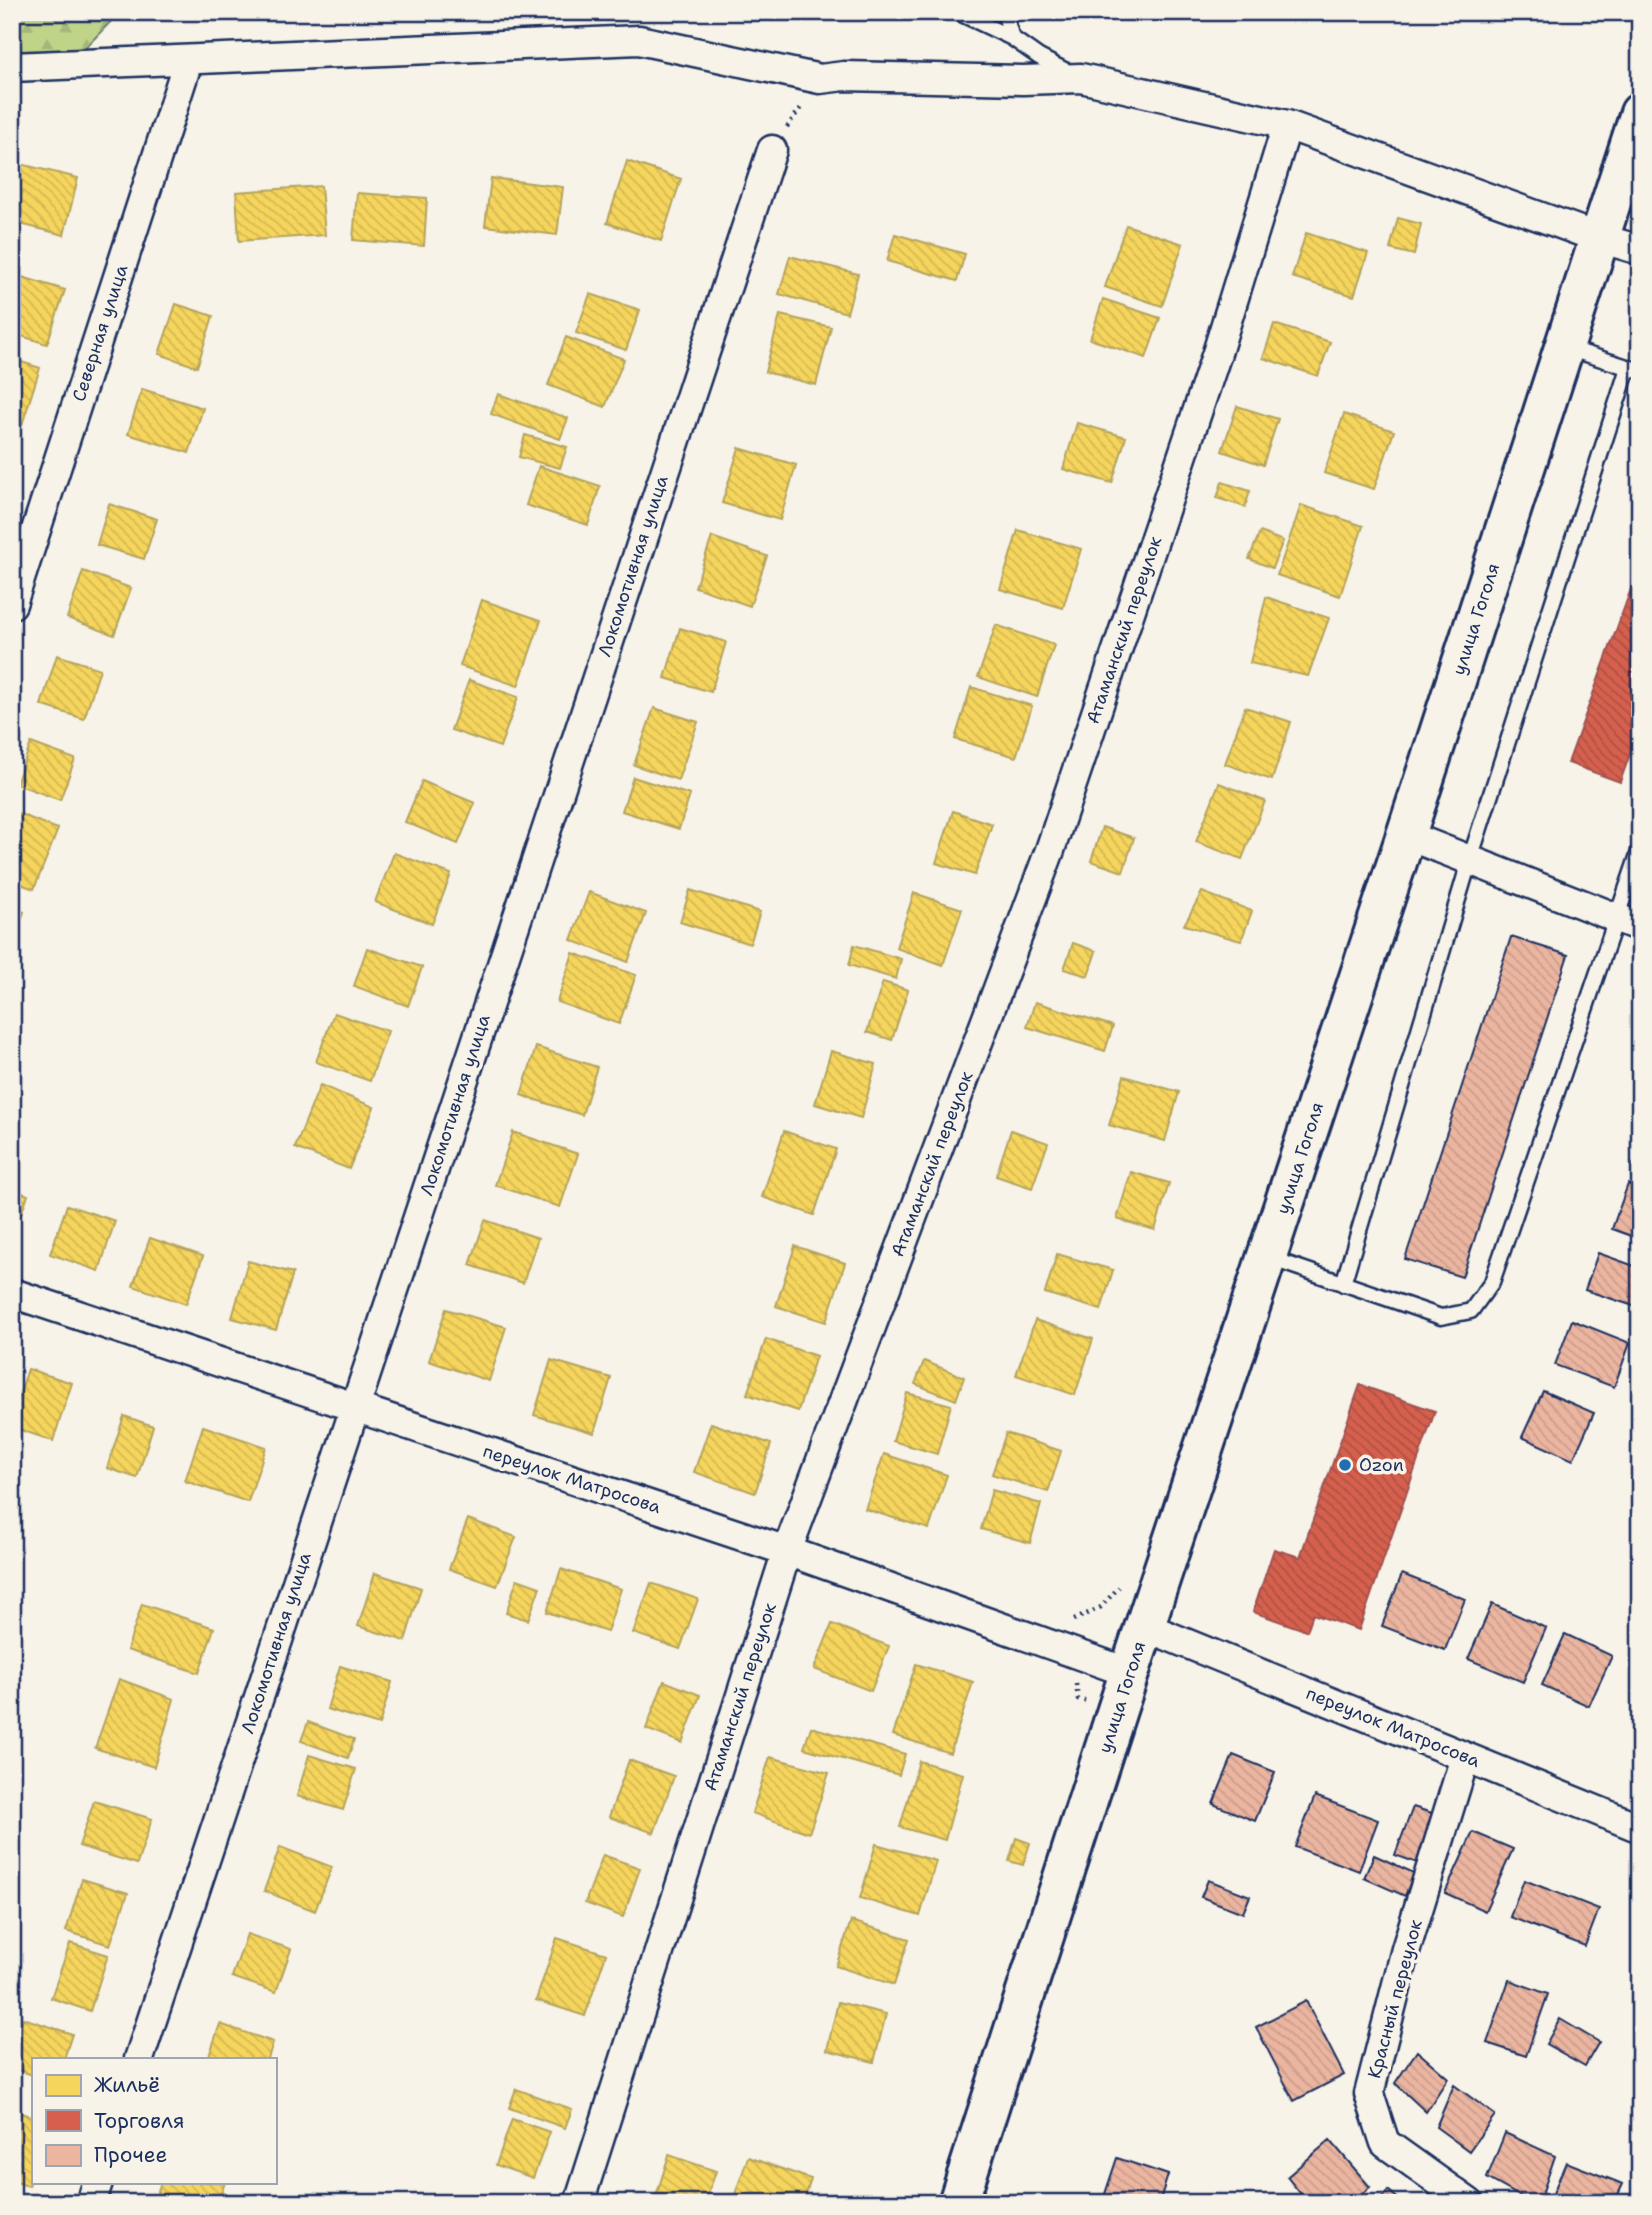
<svg xmlns="http://www.w3.org/2000/svg" width="1652" height="2215" viewBox="0 0 1652 2215" font-family="'Shantell Sans',sans-serif">
<style>
.forest{fill:url(#forest-firs);stroke:#6e8274;stroke-width:2}
.homes{fill:url(#homes-back-hatch);stroke:#b4a35d;stroke-width:2}
.shops{fill:url(#shops-back-hatch);stroke:#9e5152;stroke-width:2}
.building{fill:url(#building-back-hatch);stroke:#1b2f5e;stroke-width:2}
.lines{fill:none;stroke-linecap:round;stroke-linejoin:round}
.lane-casing{stroke:#1b2f5e;stroke-width:19}
.street-casing{stroke:#1b2f5e;stroke-width:33}
.secondary-casing{stroke:#1b2f5e;stroke-width:44}
.path{stroke:#1b2f5e;stroke-width:4.5;stroke-dasharray:2 5;stroke-linecap:butt}
.lane{stroke:#f7f3e8;stroke-width:14}
.street{stroke:#f7f3e8;stroke-width:28}
.secondary{stroke:#f7f3e8;stroke-width:38}
.poi-dot{fill:#1f6fb2;stroke:#f7f3e8;stroke-width:2.5}
.labels{text-anchor:middle;dominant-baseline:central;stroke-width:7;stroke-linejoin:round;paint-order:stroke}
.street-label{font-size:18px;fill:#1b2f5e;stroke:#f7f3e8}
.poi-label{font-size:18px;fill:#1b2f5e;stroke:#f7f3e8;text-anchor:start}
</style>
<defs>
<pattern id="forest-firs" width="22" height="20" patternUnits="userSpaceOnUse" patternTransform="scale(1.75)"><rect width="22" height="20" fill="#c0d489"/><path d="M5 1l3.5 6h-7zM16 11l3.5 6h-7z" fill="#a4b679"/></pattern>
<pattern id="homes-back-hatch" width="6" height="6" patternUnits="userSpaceOnUse" patternTransform="scale(1.75)"><rect width="6" height="6" fill="#f6d55c"/><path d="M-1 5l2 2M0 0l6 6M5-1l2 2" fill="none" stroke="#d2b752"/></pattern>
<pattern id="shops-back-hatch" width="6" height="6" patternUnits="userSpaceOnUse" patternTransform="scale(1.75)"><rect width="6" height="6" fill="#d6604d"/><path d="M-1 5l2 2M0 0l6 6M5-1l2 2" fill="none" stroke="#ad5043"/></pattern>
<pattern id="building-back-hatch" width="6" height="6" patternUnits="userSpaceOnUse" patternTransform="scale(1.75)"><rect width="6" height="6" fill="#ebb5a0"/><path d="M-1 5l2 2M0 0l6 6M5-1l2 2" fill="none" stroke="#c99c8c"/></pattern>
</defs>
<rect width="100%" height="100%" fill="#f7f3e8"/>
<filter id="ink" filterUnits="userSpaceOnUse"><feTurbulence type="fractalNoise" baseFrequency=".0143" numOctaves="2"/><feDisplacementMap in="SourceGraphic" scale="14" xChannelSelector="R" yChannelSelector="G"/><feConvolveMatrix kernelMatrix="1 2 1 2 8 2 1 2 1" color-interpolation-filters="sRGB"/></filter>
<g filter="url(#ink)">
<path class="forest" d="M 12,12 L 120,12 L 86,47 L 12,65 Z"/>
<path class="homes" d="M 627,161 L 681,179 L 661,241 L 607,223 Z
M 12,162 L 78,178 L 64,235 L 12,222 Z
M 491,178 L 563,187 L 557,235 L 485,226 Z
M 321,186 L 325,235 L 239,241 L 236,192 Z
M 357,193 L 427,198 L 424,246 L 353,240 Z
M 1398,218 L 1421,224 L 1414,255 L 1390,249 Z
M 1126,225 L 1183,244 L 1162,306 L 1105,287 Z
M 1306,233 L 1368,253 L 1354,296 L 1292,277 Z
M 895,234 L 965,254 L 957,281 L 887,261 Z
M 790,256 L 858,274 L 847,313 L 779,294 Z
M 22,277 L 65,290 L 47,344 L 12,333 L 12,308 Z
M 590,294 L 640,310 L 626,350 L 576,333 Z
M 1103,299 L 1160,318 L 1146,358 L 1090,339 Z
M 176,304 L 213,316 L 197,367 L 159,354 Z
M 780,315 L 831,327 L 816,385 L 765,372 Z
M 1274,324 L 1330,342 L 1318,376 L 1263,358 Z
M 566,337 L 624,359 L 605,407 L 548,385 Z
M 12,359 L 40,368 L 22,425 L 12,422 Z
M 142,389 L 203,408 L 189,453 L 128,434 Z
M 498,394 L 568,418 L 560,439 L 491,414 Z
M 1237,406 L 1278,419 L 1263,465 L 1222,451 Z
M 1344,414 L 1394,431 L 1374,489 L 1324,473 Z
M 1077,423 L 1126,437 L 1112,483 L 1063,469 Z
M 12,433 L 20,436 L 12,460 Z
M 525,435 L 567,447 L 560,468 L 519,457 Z
M 739,448 L 796,465 L 780,520 L 722,503 Z
M 539,466 L 600,486 L 588,525 L 526,505 Z
M 1222,482 L 1250,491 L 1245,507 L 1217,498 Z
M 109,504 L 157,519 L 144,559 L 97,545 Z
M 1301,505 L 1363,526 L 1340,596 L 1277,575 Z
M 1018,530 L 1081,549 L 1063,608 L 1000,589 Z
M 1260,532 L 1283,541 L 1272,568 L 1249,559 Z
M 712,537 L 767,556 L 750,606 L 695,587 Z
M 83,571 L 131,588 L 114,635 L 67,618 Z
M 1266,597 L 1329,618 L 1308,676 L 1250,663 Z
M 482,600 L 541,620 L 518,686 L 460,666 Z
M 996,625 L 1054,645 L 1037,697 L 978,677 Z
M 680,628 L 726,642 L 711,692 L 665,678 Z
M 57,655 L 100,669 L 84,719 L 41,705 Z
M 469,680 L 518,697 L 500,747 L 451,730 Z
M 971,687 L 1032,706 L 1016,757 L 955,739 Z
M 1245,707 L 1291,722 L 1272,780 L 1225,764 Z
M 654,708 L 698,722 L 678,780 L 634,765 Z
M 31,743 L 75,759 L 60,800 L 16,784 Z
M 633,777 L 690,795 L 679,829 L 622,811 Z
M 422,781 L 475,803 L 458,844 L 405,822 Z
M 1219,783 L 1265,801 L 1242,859 L 1196,842 Z
M 12,811 L 58,829 L 34,889 L 12,881 Z
M 953,811 L 992,824 L 975,875 L 936,863 Z
M 1102,827 L 1134,838 L 1123,872 L 1091,861 Z
M 394,853 L 451,874 L 432,924 L 375,902 Z
M 690,890 L 760,912 L 750,944 L 680,922 Z
M 589,892 L 646,913 L 628,962 L 571,940 Z
M 1202,892 L 1252,911 L 1241,941 L 1184,925 Z
M 914,893 L 962,909 L 943,965 L 896,948 Z
M 12,908 L 24,912 L 12,947 Z
M 1073,943 L 1096,951 L 1088,976 L 1064,969 Z
M 854,945 L 901,959 L 896,979 L 849,965 Z
M 367,948 L 422,967 L 408,1006 L 354,986 Z
M 573,953 L 636,975 L 619,1024 L 557,1002 Z
M 883,982 L 908,990 L 892,1040 L 867,1032 Z
M 1035,1002 L 1113,1026 L 1105,1051 L 1027,1027 Z
M 334,1013 L 388,1031 L 370,1081 L 316,1062 Z
M 536,1047 L 597,1067 L 582,1115 L 521,1095 Z
M 831,1051 L 876,1064 L 861,1118 L 815,1104 Z
M 1124,1076 L 1179,1092 L 1165,1141 L 1109,1125 Z
M 320,1085 L 374,1107 L 349,1169 L 295,1148 Z
M 1011,1130 L 1048,1143 L 1032,1188 L 996,1176 Z
M 784,1131 L 836,1149 L 814,1215 L 762,1197 Z
M 513,1132 L 578,1154 L 560,1207 L 495,1185 Z
M 1131,1172 L 1169,1183 L 1155,1230 L 1117,1219 Z
M 12,1189 L 28,1195 L 12,1239 Z
M 67,1205 L 115,1221 L 99,1271 L 50,1254 Z
M 485,1220 L 538,1238 L 523,1283 L 470,1265 Z
M 150,1238 L 203,1256 L 186,1304 L 133,1286 Z
M 795,1246 L 845,1263 L 826,1322 L 776,1306 Z
M 1057,1254 L 1113,1270 L 1101,1310 L 1045,1293 Z
M 248,1261 L 293,1273 L 276,1330 L 232,1318 Z
M 446,1309 L 506,1327 L 489,1381 L 429,1361 Z
M 1035,1320 L 1093,1339 L 1075,1395 L 1016,1375 Z
M 766,1339 L 816,1356 L 798,1411 L 747,1394 Z
M 551,1360 L 611,1378 L 594,1433 L 534,1415 Z
M 924,1361 L 964,1377 L 956,1400 L 915,1384 Z
M 28,1369 L 72,1383 L 53,1441 L 12,1427 L 12,1417 Z
M 907,1393 L 951,1405 L 937,1454 L 893,1441 Z
M 124,1416 L 153,1426 L 137,1478 L 107,1468 Z
M 711,1423 L 771,1444 L 755,1493 L 694,1472 Z
M 203,1426 L 266,1447 L 248,1502 L 185,1481 Z
M 1006,1433 L 1061,1451 L 1048,1492 L 992,1474 Z
M 884,1454 L 947,1475 L 929,1529 L 865,1509 Z
M 992,1490 L 1041,1504 L 1030,1543 L 981,1529 Z
M 468,1519 L 516,1537 L 497,1586 L 449,1569 Z
M 561,1569 L 621,1589 L 607,1632 L 547,1612 Z
M 375,1573 L 421,1588 L 405,1641 L 358,1626 Z
M 517,1579 L 540,1587 L 528,1620 L 506,1613 Z
M 651,1583 L 698,1599 L 680,1649 L 633,1633 Z
M 142,1604 L 214,1628 L 199,1673 L 127,1650 Z
M 832,1624 L 889,1646 L 871,1691 L 814,1669 Z
M 916,1664 L 973,1682 L 950,1753 L 893,1735 Z
M 340,1666 L 392,1682 L 379,1725 L 327,1709 Z
M 119,1679 L 174,1699 L 154,1767 L 95,1748 Z
M 664,1681 L 700,1695 L 682,1743 L 646,1729 Z
M 308,1722 L 354,1739 L 348,1758 L 301,1741 Z
M 811,1727 L 905,1754 L 899,1775 L 804,1748 Z
M 309,1755 L 356,1769 L 343,1810 L 297,1796 Z
M 770,1757 L 829,1773 L 809,1833 L 752,1813 Z
M 629,1760 L 674,1776 L 654,1833 L 609,1817 Z
M 919,1761 L 963,1774 L 945,1840 L 900,1827 Z
M 94,1801 L 152,1819 L 137,1864 L 79,1846 Z
M 1016,1838 L 1030,1843 L 1023,1865 L 1009,1861 Z
M 876,1844 L 936,1861 L 920,1916 L 860,1898 Z
M 280,1847 L 332,1867 L 315,1911 L 264,1891 Z
M 603,1855 L 640,1868 L 623,1917 L 585,1903 Z
M 82,1879 L 128,1893 L 110,1945 L 66,1931 Z
M 851,1921 L 909,1939 L 894,1985 L 836,1966 Z
M 247,1934 L 291,1949 L 276,1992 L 232,1977 Z
M 557,1938 L 606,1954 L 585,2016 L 536,2000 Z
M 70,1943 L 108,1955 L 90,2011 L 51,1998 Z
M 838,2002 L 886,2014 L 874,2062 L 827,2050 Z
M 23,2018 L 72,2034 L 64,2059 L 33,2059 L 33,2075 L 12,2068 L 12,2052 Z
M 220,2024 L 273,2042 L 268,2059 L 208,2059 Z
M 516,2089 L 572,2109 L 565,2128 L 509,2108 Z
M 12,2110 L 33,2117 L 33,2173 L 29,2186 L 12,2181 Z
M 512,2119 L 550,2132 L 533,2178 L 496,2165 Z
M 669,2155 L 716,2171 L 705,2203 L 654,2203 Z
M 748,2157 L 811,2179 L 803,2203 L 732,2203 Z
M 161,2182 L 225,2182 L 218,2203 L 173,2203 L 156,2197 Z"/>
<path class="shops" d="M 1640,564 L 1640,726 L 1620,782 L 1568,763 Z
M 1360,1385 L 1435,1411 L 1359,1630 L 1313,1614 L 1307,1631 L 1253,1612 L 1274,1549 L 1300,1557 Z"/>
<path class="building" d="M 1511,937 L 1568,955 L 1462,1277 L 1405,1259 Z
M 1640,1149 L 1640,1167 L 1633,1165 Z
M 1628,1184 L 1640,1189 L 1640,1239 L 1612,1229 Z
M 1598,1253 L 1640,1268 L 1640,1308 L 1585,1290 Z
M 1572,1320 L 1630,1343 L 1614,1387 L 1555,1365 Z
M 1543,1391 L 1594,1413 L 1573,1460 L 1522,1437 Z
M 1402,1574 L 1465,1599 L 1445,1650 L 1382,1626 Z
M 1492,1604 L 1546,1628 L 1523,1682 L 1468,1659 Z
M 1565,1634 L 1612,1656 L 1589,1706 L 1542,1685 Z
M 1233,1755 L 1275,1772 L 1255,1821 L 1213,1804 Z
M 1315,1796 L 1378,1820 L 1359,1871 L 1295,1847 Z
M 1413,1807 L 1438,1815 L 1420,1864 L 1395,1855 Z
M 1473,1832 L 1513,1849 L 1485,1911 L 1445,1893 Z
M 1374,1855 L 1414,1873 L 1405,1896 L 1364,1878 Z
M 1208,1880 L 1250,1896 L 1243,1913 L 1201,1897 Z
M 1524,1880 L 1599,1909 L 1585,1946 L 1510,1917 Z
M 1509,1980 L 1548,1994 L 1526,2056 L 1487,2043 Z
M 1306,2001 L 1344,2075 L 1294,2101 L 1256,2027 Z
M 1560,2019 L 1599,2042 L 1585,2066 L 1546,2044 Z
M 1417,2051 L 1448,2078 L 1426,2112 L 1395,2083 Z
M 1454,2085 L 1495,2115 L 1469,2151 L 1436,2127 Z
M 1505,2133 L 1555,2156 L 1539,2203 L 1532,2203 L 1487,2178 Z
M 1330,2140 L 1370,2187 L 1351,2203 L 1308,2203 L 1287,2177 Z
M 1117,2158 L 1168,2175 L 1159,2203 L 1102,2203 Z
M 1566,2162 L 1623,2184 L 1614,2203 L 1549,2203 Z
M 1388,2190 L 1403,2203 L 1378,2203 Z"/>
<g class="lines">
<defs>
<path id="lane" d="M 957,12 L 1012,38
M 1004,12 L 1012,38 L 1039,57 L 1070,73
M 1564,347 L 1640,371
M 1270,1258 L 1441,1317 L 1471,1311 L 1492,1282 L 1640,849
M 1343,1284 L 1470,859 L 1628,368"/>
<path id="street" d="M 12,67 L 639,40 L 820,79 L 844,76 L 1023,80 L 1081,78 L 1287,125 L 1599,238 L 1640,250
M 12,604 L 188,61
M 1406,835 L 1640,927
M 12,1293 L 787,1551 L 1130,1673
M 1146,1627 L 1640,1828
M 1465,1757 L 1406,1949 L 1369,2094 L 1385,2143 L 1469,2203
M 139,2059 L 772,150
M 91,2203 L 98,2182
M 579,2203 L 787,1551 L 1050,850 L 1217,353 L 1287,125"/>
<path id="secondary" d="M 958,2203 L 1117,1710 L 1406,835 L 1640,113"/>
</defs>
<use href="#lane" class="lane-casing"/>
<use href="#street" class="street-casing"/>
<use href="#secondary" class="secondary-casing"/>
<path class="path" d="M 787,127 L 802,106
M 1074,1620 L 1101,1607 L 1119,1587
M 1076,1684 L 1078,1699 L 1085,1701"/>
<use href="#lane" class="lane"/>
<use href="#street" class="street"/>
<use href="#secondary" class="secondary"/>
</g>
</g>
<circle class="poi-dot" cx="1345" cy="1465" r="7"/>
<g class="labels">
<g class="street-label">
<text transform="translate(100 333) rotate(-72)">Северная улица</text>
<text transform="translate(633 566) rotate(-72)">Локомотивная улица</text>
<text transform="translate(1476 619) rotate(-72)">улица Гоголя</text>
<text transform="translate(1124 630) rotate(-71)">Атаманский переулок</text>
<text transform="translate(455 1105) rotate(-72)">Локомотивная улица</text>
<text transform="translate(1300 1158) rotate(-72)">улица Гоголя</text>
<text transform="translate(932 1164) rotate(-69)">Атаманский переулок</text>
<text transform="translate(572 1479) rotate(18)">переулок Матросова</text>
<text transform="translate(276 1643) rotate(-72)">Локомотивная улица</text>
<text transform="translate(740 1697) rotate(-72)">Атаманский переулок</text>
<text transform="translate(1122 1697) rotate(-72)">улица Гоголя</text>
<text transform="translate(1393 1727) rotate(22)">переулок Матросова</text>
<text transform="translate(1395 1999) rotate(-75)">Красный переулок</text>
</g>
<g class="poi-label">
<text x="1359" y="1465">Ozon</text>
</g>
</g>
<rect width="1652" height="2215" fill="none" stroke="#f7f3e8" stroke-width="42"/>
<rect x="21" y="21" width="1610" height="2173" fill="none" stroke="#1b2f5e" stroke-width="2.5" filter="url(#ink)"/>
<rect x="32" y="2058" width="245" height="126" fill="#f7f3e8" stroke="#9fa5b1" stroke-width="2"/>
<rect x="46" y="2075" width="35" height="21" fill="#f6d55c" stroke="#9fa5b1" stroke-width="2"/>
<text x="94" y="2092" font-size="21" fill="#1b2f5e">Жильё</text>
<rect x="46" y="2110" width="35" height="21" fill="#d6604d" stroke="#9fa5b1" stroke-width="2"/>
<text x="94" y="2128" font-size="21" fill="#1b2f5e">Торговля</text>
<rect x="46" y="2145" width="35" height="21" fill="#ebb5a0" stroke="#9fa5b1" stroke-width="2"/>
<text x="94" y="2162" font-size="21" fill="#1b2f5e">Прочее</text>
</svg>
